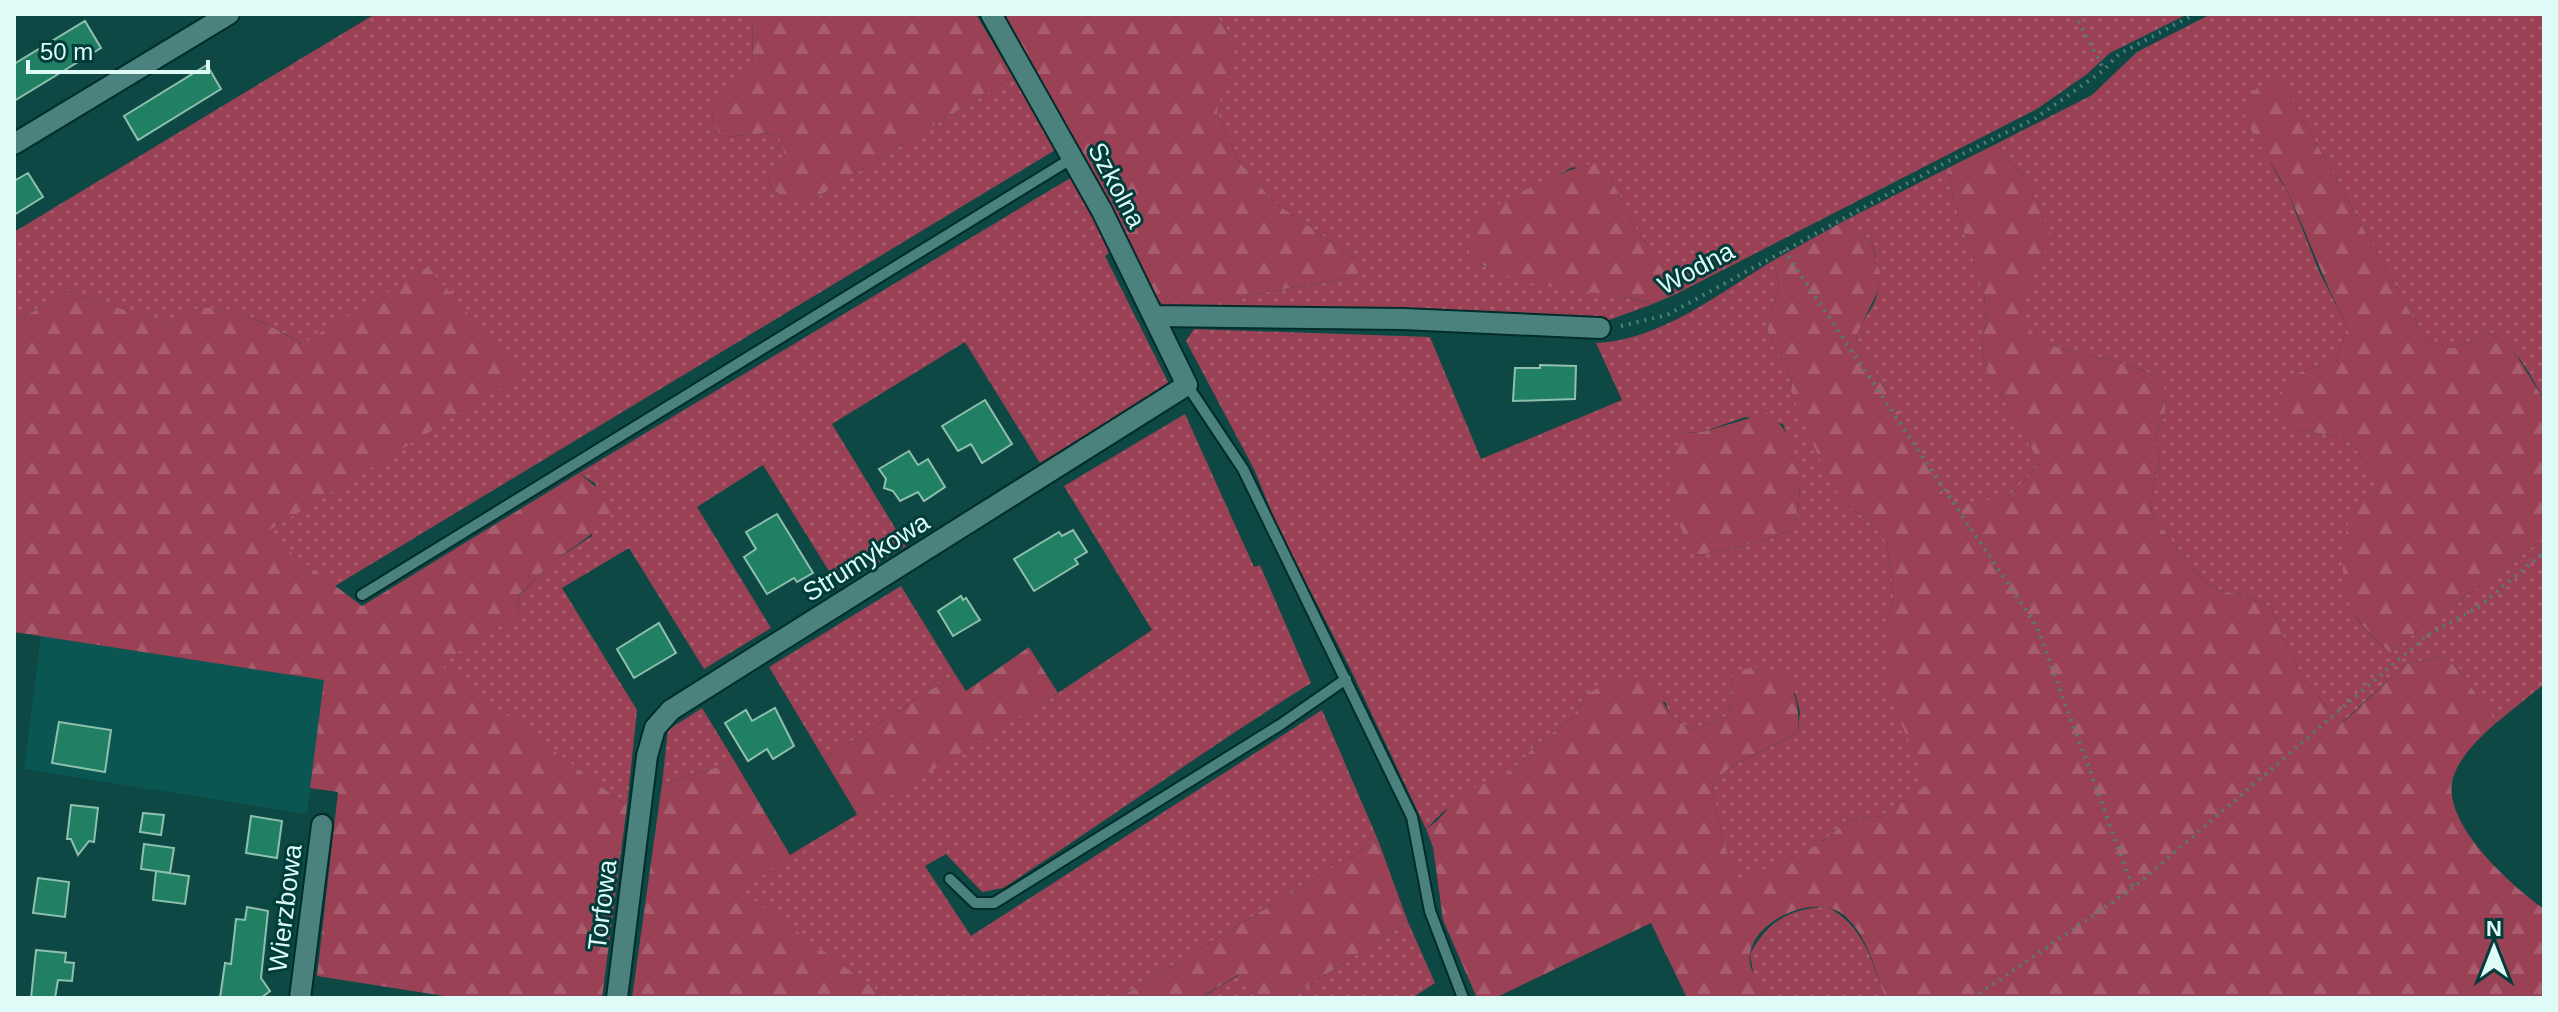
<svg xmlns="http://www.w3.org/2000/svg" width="2558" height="1012" viewBox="0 0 2558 1012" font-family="Arial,sans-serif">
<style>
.built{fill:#095652}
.grass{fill:url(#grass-dots);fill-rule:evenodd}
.forest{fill:url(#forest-firs)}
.building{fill:#218063;stroke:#90c0ad;stroke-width:2}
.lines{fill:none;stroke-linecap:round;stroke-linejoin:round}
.lane-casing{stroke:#002c2a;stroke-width:14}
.street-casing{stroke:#002c2a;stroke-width:24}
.path{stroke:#4f807c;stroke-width:4;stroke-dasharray:2 6;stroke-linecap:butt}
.lane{stroke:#4c827d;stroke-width:10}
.street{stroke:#4c827d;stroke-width:20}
.labels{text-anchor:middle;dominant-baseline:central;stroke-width:6;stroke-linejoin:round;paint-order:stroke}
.street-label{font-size:26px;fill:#dffbf7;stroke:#003d3a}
</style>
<defs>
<pattern id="grass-dots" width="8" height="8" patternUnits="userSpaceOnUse" patternTransform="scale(2)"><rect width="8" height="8" fill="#9a4155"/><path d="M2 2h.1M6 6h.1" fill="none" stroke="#a85d6e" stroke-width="1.8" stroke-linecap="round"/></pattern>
<pattern id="forest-firs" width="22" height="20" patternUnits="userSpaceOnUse" patternTransform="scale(2)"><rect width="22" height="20" fill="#9a4155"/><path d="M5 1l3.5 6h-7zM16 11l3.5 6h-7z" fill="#a85d6e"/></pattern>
</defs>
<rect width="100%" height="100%" fill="#0e4844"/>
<path class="built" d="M 41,636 L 325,680 L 307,814 L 24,769 Z"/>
<path class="grass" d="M 375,14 L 752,14 L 753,66 L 740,82 L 714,102 L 712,119 L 720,135 C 740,140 760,129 779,136 L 785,156 L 768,175 L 771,188 L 790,202 L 809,202 L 1013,77 L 1057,149 L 335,586 L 264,533 L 520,376 L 302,344 C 275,326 222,299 189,311 C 182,313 174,320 168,324 L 67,291 L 14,323 L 14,232 Z
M 1216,14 L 2188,14 L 2110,53 L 2087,74 L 2037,109 L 1678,293 L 1632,222 L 1611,178 L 1573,167 L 1493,210 L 1476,224 L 1481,265 C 1535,292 1597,287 1653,304 L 1609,320 L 1223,310 L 1248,295 L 1345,279 L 1360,273 L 1360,261 L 1274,202 L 1237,159 L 1217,112 L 1222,89 L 1237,60 L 1227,31 Z
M 2211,14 L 2544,14 L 2544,400 C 2531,375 2517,348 2492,333 L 2452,348 L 2426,341 L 2283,83 L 2270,162 L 2288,193 L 2319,271 L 2347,327 L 2336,362 C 2306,370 2276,373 2278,410 L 2298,430 L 2341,437 L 2352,444 L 2374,476 L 2374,490 C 2349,522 2337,564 2350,604 C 2355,622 2377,640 2390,653 C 2439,611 2495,579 2544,537 L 2544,684 L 2496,723 L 2459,669 L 2442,657 L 2405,664 L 2345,720 L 2339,722 L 2302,677 L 2270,607 L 2244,595 L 2222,591 L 2203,581 L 2153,517 L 2150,501 L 2160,461 L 2155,437 L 2165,414 L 2166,394 L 2159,378 C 2079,335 1974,374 2052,238 L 2028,182 L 1996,144 L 2092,95 L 2137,52 Z
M 1948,168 L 1954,202 L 1984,293 L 1986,323 L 1981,342 L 1986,368 L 2040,464 L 2010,495 L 1951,509 L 1856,336 C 1860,324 1866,318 1872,307 C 1884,287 1878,262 1871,242 L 1842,222 Z
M 1072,177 L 1111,251 L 1105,256 L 1169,384 L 1040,463 L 965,342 L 832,424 L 906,546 L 839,587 L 763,465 L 697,507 L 771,628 L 704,669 L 629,548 L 562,588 L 637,710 L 627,806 L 438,664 L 518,615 L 519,596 L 552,562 L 592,536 L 596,484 L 579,473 Z
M 1774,260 L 1779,285 L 1767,331 L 1792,380 L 1791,392 L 1842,501 L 1874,525 L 1887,543 L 1894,595 L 1886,627 L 1929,784 L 1881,816 L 1848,821 L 1819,844 L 1738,882 L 1722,838 L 1712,786 L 1730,767 L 1798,733 L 1800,711 L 1795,693 L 1732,674 L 1729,715 L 1692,731 L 1670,714 L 1665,702 L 1587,694 L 1572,718 L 1533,748 L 1513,770 L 1444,811 L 1426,829 L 1350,668 L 1280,532 L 1254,469 L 1186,341 L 1194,329 L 1430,337 L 1481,459 L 1622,400 L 1596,343 C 1662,340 1719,293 1774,260 ZM 1745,417 L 1783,424 C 1798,465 1806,487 1793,530 L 1744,546 L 1694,556 L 1683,433 L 1703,432 Z
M 1185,414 L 1254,567 L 1260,565 L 1311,683 C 1206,749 1106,821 1003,888 L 982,892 L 946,854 L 925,866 L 971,936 L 1322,710 L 1378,840 L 1119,998 L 887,998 L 741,891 L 790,855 L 1058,693 L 1152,630 L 1064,486 Z
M 901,586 L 955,674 L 824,759 L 769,667 Z
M 702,708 L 735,762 L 662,784 L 668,730 Z
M 1827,907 C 1864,925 1872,962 1885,998 L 1768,998 L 1754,977 L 1750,954 C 1768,921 1790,908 1827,907 Z
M 1408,922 L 1435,983 L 1412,998 L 1289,998 Z
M 1239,975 L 1256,998 L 1201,998 Z"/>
<path class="forest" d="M 752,14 L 976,14 L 1013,77 L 809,202 L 790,202 L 771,188 L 768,175 L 785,156 L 779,136 C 760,129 740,140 720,135 L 712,119 L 713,102 L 740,82 L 753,66 Z
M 998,14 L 1216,14 L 1227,31 L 1238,60 L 1222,89 L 1217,112 L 1237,159 L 1274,202 L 1360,261 L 1360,273 L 1345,279 L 1248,295 L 1223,310 L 1170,309 C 1149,299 1140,268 1130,249 C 1091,167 1044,91 998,14 Z
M 2264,83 L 2283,83 L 2426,341 L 2452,348 L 2492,333 L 2504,340 L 2517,356 L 2544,400 L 2544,537 C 2495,579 2439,611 2390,653 C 2377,640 2361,626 2352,610 C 2337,583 2344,538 2351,510 L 2363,504 L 2374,490 L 2374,476 L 2352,444 L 2341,437 L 2298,430 L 2278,410 C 2276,372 2306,370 2336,362 L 2347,327 C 2325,284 2309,239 2289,195 C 2276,166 2254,143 2244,113 L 2252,92 Z
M 1996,144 L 2028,182 L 2053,238 C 1974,374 2080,335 2159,378 L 2166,394 L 2165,414 L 2155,437 L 2160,461 L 2150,501 L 2153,517 L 2203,581 L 2222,591 L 2244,595 L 2270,607 L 2302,677 L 2339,722 L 2346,720 L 2405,664 L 2442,657 L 2459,669 L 2496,723 C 2480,737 2456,760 2452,782 C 2445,827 2512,886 2544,909 L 2544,998 L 1885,998 C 1875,971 1868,936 1845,916 C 1818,892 1756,918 1750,953 C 1747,969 1760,986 1768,998 L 1687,998 L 1651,923 L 1495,998 L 1477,998 L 1443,920 L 1433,847 L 1426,829 L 1437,821 L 1460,795 L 1513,770 L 1533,748 L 1572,718 L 1587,694 L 1615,679 L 1636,677 L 1650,681 L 1670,714 L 1692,731 L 1729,715 L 1732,673 C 1781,653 1802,687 1798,733 L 1730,767 L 1712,786 L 1722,838 L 1738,881 L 1819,844 L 1848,821 L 1881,816 L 1928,784 L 1891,701 L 1886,627 L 1894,595 L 1887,543 L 1874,525 L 1842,501 L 1823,467 L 1791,392 L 1792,380 L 1767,331 L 1779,285 L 1774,260 L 1842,222 L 1871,242 L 1880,273 L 1878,291 L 1856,336 L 1951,508 L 2010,495 L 2040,464 L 1986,368 L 1981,342 L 1986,323 L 1984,293 L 1954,202 L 1948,168 Z
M 1594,163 L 1611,178 L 1632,222 L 1678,293 L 1653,304 C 1594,286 1522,295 1470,257 C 1467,244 1468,233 1477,222 C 1499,199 1563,170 1594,163 Z
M 428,267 L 521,376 L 265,533 L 362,606 L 579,473 L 607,496 L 612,509 C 599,534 577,543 556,560 C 543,570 531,584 519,595 L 518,615 L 439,664 L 627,806 L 602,998 L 457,998 L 317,976 L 338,792 L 310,788 L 324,680 L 14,632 L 14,323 L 67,291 L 168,324 C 174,320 182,313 189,311 C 222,298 275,327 302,344 Z
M 1767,413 C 1803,437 1805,491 1793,530 L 1744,546 L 1694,556 C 1668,500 1658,494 1683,433 L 1703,432 Z
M 1029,647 L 1058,693 L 858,816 L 824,759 L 955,674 L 966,691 Z
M 735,762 L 790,855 L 742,891 L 887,998 L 632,998 L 662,784 Z
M 1378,840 L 1408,922 L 1289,998 L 1256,998 L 1238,975 L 1200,998 L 1119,998 Z"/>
<path class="building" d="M 85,21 L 101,48 L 14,101 L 14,64 Z
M 207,65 L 221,89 L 138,140 L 124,116 Z
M 28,173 L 43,197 L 14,215 L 14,181 Z
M 1540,365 L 1576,366 L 1575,399 L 1513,401 L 1515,368 L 1540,368 Z
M 985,400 L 1012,444 L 982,463 L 971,444 L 958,451 L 942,426 Z
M 909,451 L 918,465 L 928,459 L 945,487 L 924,501 L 918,492 L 900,501 L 893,491 L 884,488 L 886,479 L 879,469 Z
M 777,514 L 813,573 L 797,582 L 794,578 L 767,594 L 744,557 L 756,549 L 746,532 Z
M 1073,530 L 1087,552 L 1075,559 L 1078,564 L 1034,591 L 1014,559 L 1059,532 L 1062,536 Z
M 961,596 L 963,600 L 966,598 L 980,620 L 953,636 L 938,611 Z
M 659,623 L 676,653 L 634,678 L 617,649 Z
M 775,708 L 794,746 L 773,759 L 767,749 L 748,761 L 725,723 L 746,710 L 752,721 Z
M 59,722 L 111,730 L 105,772 L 52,763 Z
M 71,805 L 98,808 L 94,842 L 89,841 L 78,855 L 71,839 L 67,839 Z
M 143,813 L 164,815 L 161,835 L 140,832 Z
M 251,816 L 282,821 L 277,858 L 246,853 Z
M 144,844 L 174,848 L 170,873 L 141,869 Z
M 156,871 L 189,876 L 185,904 L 153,900 Z
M 38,878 L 69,882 L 65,917 L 33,913 Z
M 247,907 L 268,911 L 261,978 L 270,991 L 261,998 L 220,998 L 225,963 L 231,964 L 236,919 L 245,920 Z
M 36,950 L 66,953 L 65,962 L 74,963 L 72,981 L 58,980 L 55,998 L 31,998 Z"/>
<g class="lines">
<defs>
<path id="lane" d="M 1187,385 L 1243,469 L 1412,817 L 1430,911 L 1463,998
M 362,595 L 1074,157
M 950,879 L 975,903 L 994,903 L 1280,725 L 1346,679"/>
<path id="street" d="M 14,144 L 229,14
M 1155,316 L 1403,319 L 1600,328
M 300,998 L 322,825
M 617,998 L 647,756 L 655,728 L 671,710 L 1187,385 L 1102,211 L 991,14"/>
</defs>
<use href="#lane" class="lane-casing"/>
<use href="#street" class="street-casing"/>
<path class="path" d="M 2075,14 L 2104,70
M 1784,250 L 2037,627 L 2133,888
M 1621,326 L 1667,315 L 1952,159 L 2036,118 L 2104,70 L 2119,54 L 2195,14
M 1973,998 L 2133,888 L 2426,636 L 2480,606 L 2544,552"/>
<use href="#lane" class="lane"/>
<use href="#street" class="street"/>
</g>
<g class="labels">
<g class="street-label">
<text transform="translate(1117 185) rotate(62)">Szkolna</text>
<text transform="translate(1696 268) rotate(-28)">Wodna</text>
<text transform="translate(866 557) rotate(-32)">Strumykowa</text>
<text transform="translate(602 905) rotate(-83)">Torfowa</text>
<text transform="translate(285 908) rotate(-83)">Wierzbowa</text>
</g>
</g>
<rect width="2558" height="1012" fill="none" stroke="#dffbf7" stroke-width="32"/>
<g transform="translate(2494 948)" stroke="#003d3a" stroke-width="6" paint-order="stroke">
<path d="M0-6L14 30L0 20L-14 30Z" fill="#dffbf7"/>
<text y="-12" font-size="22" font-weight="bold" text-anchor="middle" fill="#dffbf7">N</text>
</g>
<path d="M28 60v12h180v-12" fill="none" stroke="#dffbf7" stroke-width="4"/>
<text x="40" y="60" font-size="24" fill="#dffbf7" stroke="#003d3a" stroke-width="6" paint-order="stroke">50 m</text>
</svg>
